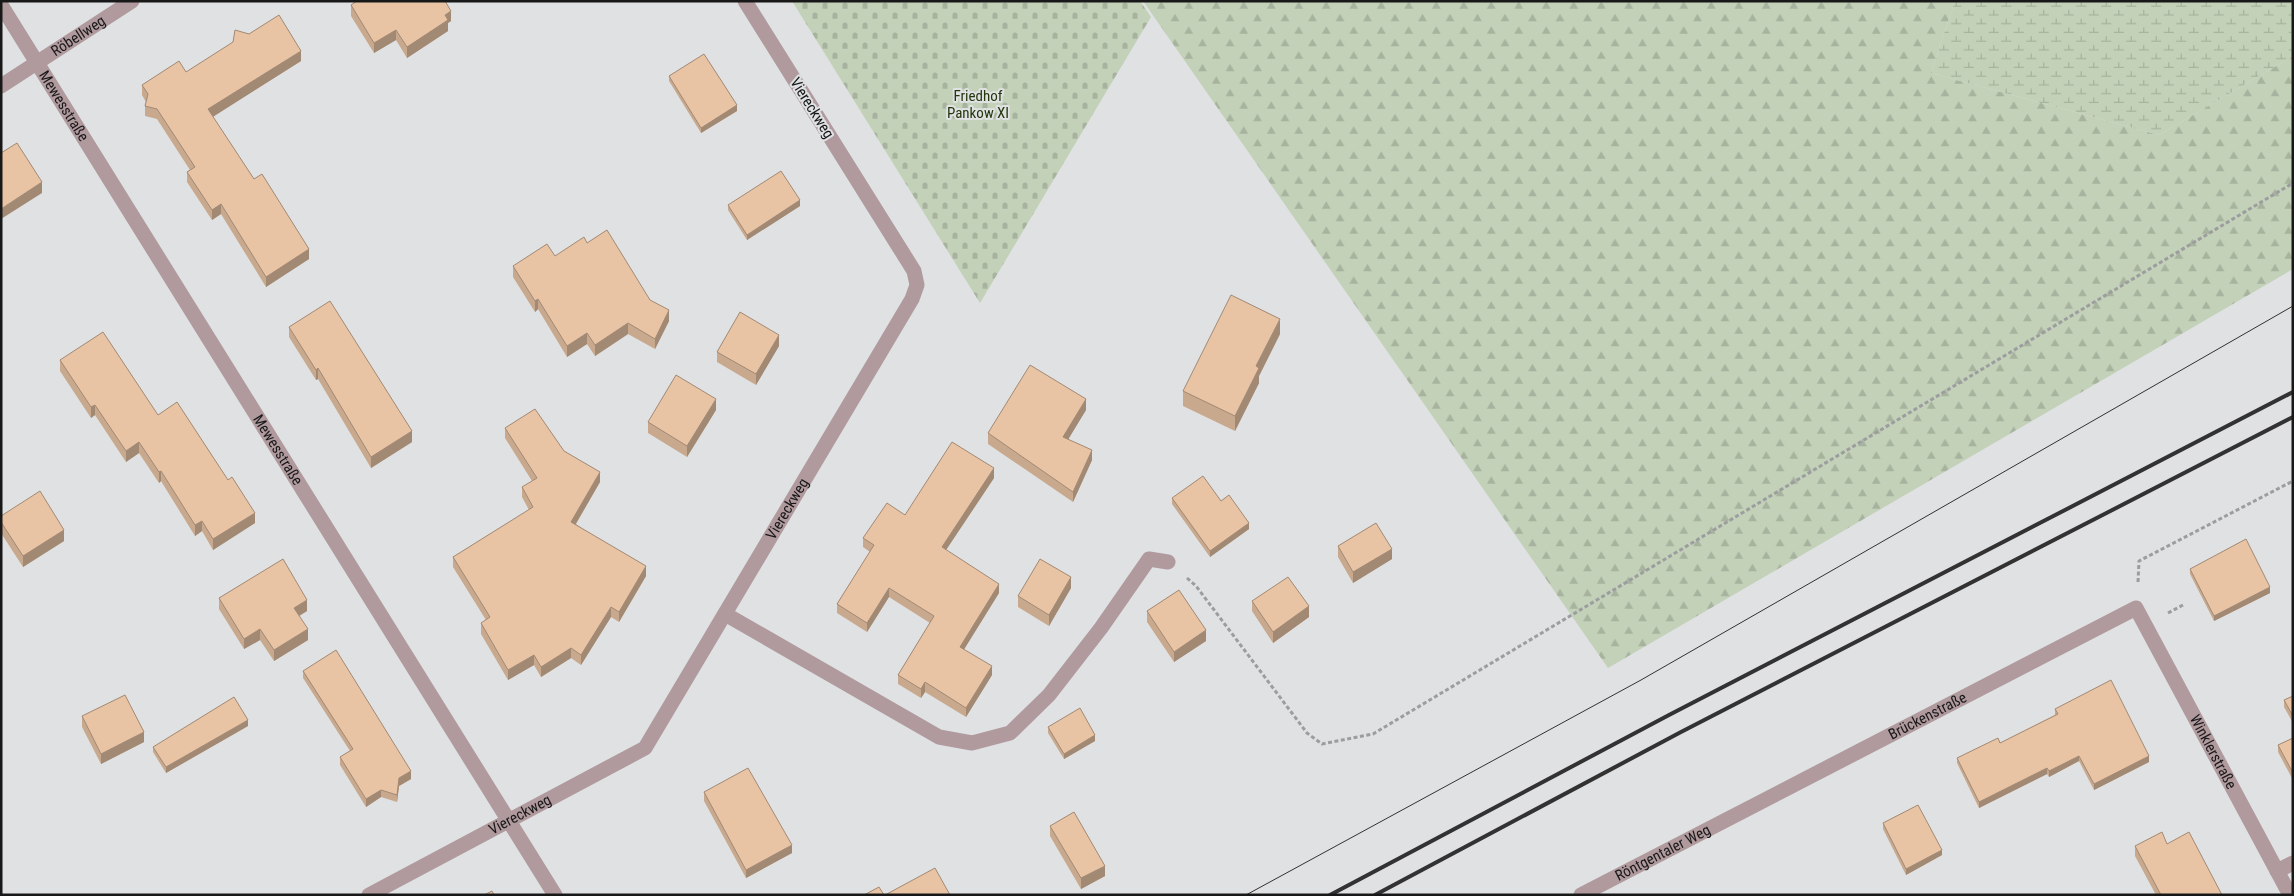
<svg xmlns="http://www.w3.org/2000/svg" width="2294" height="896" viewBox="0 0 2294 896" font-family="'Roboto Condensed',sans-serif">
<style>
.forest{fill:url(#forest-firs)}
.wetland{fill:url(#wetland-marsh)}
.cemetery{fill:url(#cemetery-stones)}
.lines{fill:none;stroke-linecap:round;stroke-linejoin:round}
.path{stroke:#9c9d9f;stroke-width:3;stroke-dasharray:4 2.5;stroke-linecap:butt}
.lane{stroke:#b09a9e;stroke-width:15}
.street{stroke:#b09a9e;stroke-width:15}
.tram{stroke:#323233;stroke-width:1}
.rail{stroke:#323233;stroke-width:4}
.wall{fill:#c8a98e}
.shaded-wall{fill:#a28974}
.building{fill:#e8c4a5;stroke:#a28974}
.labels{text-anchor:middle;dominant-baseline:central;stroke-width:4;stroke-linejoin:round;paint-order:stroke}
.street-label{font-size:15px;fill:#181819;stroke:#dfe1e3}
.park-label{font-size:15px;fill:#23370b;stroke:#dfe1e3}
</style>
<defs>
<pattern id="forest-firs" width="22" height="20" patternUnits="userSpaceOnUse" patternTransform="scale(1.25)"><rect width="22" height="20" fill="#c3d1b8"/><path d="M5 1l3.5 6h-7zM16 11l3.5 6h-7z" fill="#a7b39e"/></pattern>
<pattern id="wetland-marsh" width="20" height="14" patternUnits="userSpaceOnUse" patternTransform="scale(1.25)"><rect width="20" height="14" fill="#c3d1b8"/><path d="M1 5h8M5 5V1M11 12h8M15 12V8" fill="none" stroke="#a7b39e"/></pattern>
<pattern id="cemetery-stones" width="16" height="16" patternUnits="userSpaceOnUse" patternTransform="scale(1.25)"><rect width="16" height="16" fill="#c3d1b8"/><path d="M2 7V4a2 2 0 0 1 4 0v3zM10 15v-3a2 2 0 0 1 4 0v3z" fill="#a7b39e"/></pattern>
</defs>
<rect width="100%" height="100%" fill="#dfe1e3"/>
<path class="forest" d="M 1143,1 L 1955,1 L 1931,73 L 2159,135 L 2293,56 L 2293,269 L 1608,668 Z"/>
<path class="wetland" d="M 1955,1 L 2293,1 L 2293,56 L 2159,135 L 1931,73 Z"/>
<path class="cemetery" d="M 792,1 L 1140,1 L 1151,17 L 980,303 Z"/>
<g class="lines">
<path class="path" d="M 1187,578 L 1196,586 L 1307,733 L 1322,744 L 1373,734 L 2293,183
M 2138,582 L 2139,561 L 2293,481
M 2168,613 L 2183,605"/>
<path class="lane" d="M 725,614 L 939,737 L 972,743 L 1010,733 L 1049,695 L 1101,628 L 1149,559 L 1168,562"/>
<g class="street">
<path id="s1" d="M 1,5 L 555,895"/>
<path id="s2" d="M 1,86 L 132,1"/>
<path d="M 2277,871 L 2293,863"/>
<path id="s3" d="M 369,895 L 645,748 L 912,299 L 917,285 L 914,271 L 745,1"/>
<path id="s4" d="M 1581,895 L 2136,608 L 2290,895"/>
</g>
<path class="tram" d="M 1246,895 L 1641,680 L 2293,306"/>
<path class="rail" d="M 1330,895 L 1669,715 L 2293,392
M 1375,895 L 1681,732 L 2293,417"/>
</g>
<path class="wall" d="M 351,5 L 451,21 L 448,23 L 448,31 L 407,58 L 396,40 L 374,53 L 351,16 Z
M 301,61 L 212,117 L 254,179 L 309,259 L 266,287 L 221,214 L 212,220 L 187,182 L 187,172 L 190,170 L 157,119 L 145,116 L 145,106 L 146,102 L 142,95 L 142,85 L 186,72 Z
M 669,76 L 737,111 L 701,133 L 669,81 Z
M 728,205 L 800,206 L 747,240 L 728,210 Z
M 587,243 L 650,300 L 669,321 L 655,349 L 628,334 L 595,356 L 587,344 L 567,357 L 538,309 L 535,312 L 513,277 L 513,266 L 555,256 Z
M 289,327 L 412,442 L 371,468 L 318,379 L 316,380 L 289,337 Z
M 1280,334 L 1259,376 L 1259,383 L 1235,431 L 1183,406 L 1183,391 Z
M 779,346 L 756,385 L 717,362 L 717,352 Z
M 60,360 L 158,415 L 255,523 L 213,550 L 202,531 L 195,536 L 161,481 L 159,483 L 139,453 L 126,462 L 95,415 L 91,418 L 60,371 Z
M 716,410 L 687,457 L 648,433 L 648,422 Z
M 1086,410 L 1068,439 L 1092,460 L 1073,502 L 988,444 L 988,433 Z
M 505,428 L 564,451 L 600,482 L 576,524 L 646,576 L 619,622 L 611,617 L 581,665 L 571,658 L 541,677 L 534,665 L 508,680 L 481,634 L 481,623 L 486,620 L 453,567 L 453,557 L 529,510 L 522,497 L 522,487 L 532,481 L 505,438 Z
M 994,478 L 946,550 L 999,593 L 964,649 L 992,675 L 966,717 L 925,692 L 921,698 L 898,684 L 898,675 L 930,623 L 889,597 L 867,632 L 837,613 L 837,604 L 870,552 L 863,547 L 863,538 L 905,515 Z
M 1172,498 L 1221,501 L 1249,529 L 1210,557 L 1172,504 Z
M 1,516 L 64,541 L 23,567 L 1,533 Z
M 1338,546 L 1392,559 L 1353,583 L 1338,557 Z
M 2190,569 L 2270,593 L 2214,621 L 2190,574 Z
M 1071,588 L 1049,626 L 1018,607 L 1018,596 Z
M 219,598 L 307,611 L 299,616 L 308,640 L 274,661 L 260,640 L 244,649 L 219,609 Z
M 1252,601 L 1309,617 L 1273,643 L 1252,611 Z
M 1147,611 L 1206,641 L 1174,662 L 1147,622 Z
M 303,671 L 411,779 L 399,786 L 397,802 L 381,797 L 366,807 L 340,765 L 340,757 L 350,751 L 303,678 Z
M 2293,696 L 2293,723 L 2284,707 L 2284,700 Z
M 2055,709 L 2149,762 L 2094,790 L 2079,761 L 2049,777 L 2047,774 L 1979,808 L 1957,763 L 1957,758 L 2000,743 L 2055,715 Z
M 82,716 L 144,742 L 101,764 L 82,727 Z
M 248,726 L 166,773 L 153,752 L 153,747 Z
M 1048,727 L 1095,741 L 1064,759 L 1048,733 Z
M 2293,738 L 2293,780 L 2278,752 L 2278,745 Z
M 704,792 L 792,853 L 746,878 L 704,801 Z
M 1883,823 L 1942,855 L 1906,875 L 1883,829 Z
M 1050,826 L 1105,876 L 1081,889 L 1050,836 Z
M 2167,844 L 2222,895 L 2156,895 L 2135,856 L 2135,846 Z"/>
<path class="shaded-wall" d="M 451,11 L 451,21 L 448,23 L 448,31 L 407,58 L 407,47 L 445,15 Z
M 396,30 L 396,40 L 374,53 L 374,43 Z
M 301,51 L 301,61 L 208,120 L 208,109 Z
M 737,105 L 737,111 L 701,133 L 701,128 Z
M 42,182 L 42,193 L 1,219 L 1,209 Z
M 800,200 L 800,206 L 747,240 L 747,235 Z
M 221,204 L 221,214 L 212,220 L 212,210 Z
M 309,249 L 309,259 L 266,287 L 266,277 Z
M 538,299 L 538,309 L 535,312 L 535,301 Z
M 669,310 L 669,321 L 655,349 L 655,339 Z
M 1280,319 L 1280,334 L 1259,376 L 1259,383 L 1235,431 L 1235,416 L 1256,366 Z
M 628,323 L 628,334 L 595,356 L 595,345 Z
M 587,333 L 587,344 L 567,357 L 567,346 Z
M 779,335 L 779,346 L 756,385 L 756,374 Z
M 318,368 L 318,379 L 316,380 L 316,370 Z
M 716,399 L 716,410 L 687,457 L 687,446 Z
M 1086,399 L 1086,410 L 1063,448 L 1063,437 Z
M 95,405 L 95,415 L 91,418 L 91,407 Z
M 412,431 L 412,442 L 371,468 L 371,457 Z
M 139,442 L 139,453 L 126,462 L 126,451 Z
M 1092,450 L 1092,460 L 1073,502 L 1073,492 Z
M 994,468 L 994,478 L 942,556 L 942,547 Z
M 161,471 L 161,481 L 159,483 L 159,472 Z
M 600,472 L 600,482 L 571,532 L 571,522 Z
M 255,513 L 255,523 L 213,550 L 213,539 Z
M 202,521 L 202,531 L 195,536 L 195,525 Z
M 1249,523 L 1249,529 L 1210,557 L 1210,551 Z
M 64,530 L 64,541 L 23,567 L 23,556 Z
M 1392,549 L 1392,559 L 1353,583 L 1353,572 Z
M 646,566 L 646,576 L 619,622 L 619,612 Z
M 1071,577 L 1071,588 L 1049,626 L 1049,615 Z
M 999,584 L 999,593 L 960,656 L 960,647 Z
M 2270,587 L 2270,593 L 2214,621 L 2214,616 Z
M 889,588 L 889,597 L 867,632 L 867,623 Z
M 307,600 L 307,611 L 294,619 L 294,608 Z
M 1309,606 L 1309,617 L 1273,643 L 1273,632 Z
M 611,607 L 611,617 L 581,665 L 581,655 Z
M 260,629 L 260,640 L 244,649 L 244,639 Z
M 308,629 L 308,640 L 274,661 L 274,650 Z
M 1206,630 L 1206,641 L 1174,662 L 1174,652 Z
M 571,648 L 571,658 L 541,677 L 541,667 Z
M 534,655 L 534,665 L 508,680 L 508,670 Z
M 992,666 L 992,675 L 966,717 L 966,708 Z
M 925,682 L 925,692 L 921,698 L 921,689 Z
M 248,720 L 248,726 L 166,773 L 166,767 Z
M 144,732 L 144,742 L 101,764 L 101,754 Z
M 1095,735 L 1095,741 L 1064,759 L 1064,754 Z
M 2079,756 L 2079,761 L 2049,777 L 2049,771 Z
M 2149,756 L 2149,762 L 2094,790 L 2094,784 Z
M 2047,768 L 2047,774 L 1979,808 L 1979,802 Z
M 411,771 L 411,779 L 399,786 L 397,802 L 397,795 L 399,778 Z
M 381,790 L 381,797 L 366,807 L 366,799 Z
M 792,845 L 792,853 L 746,878 L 746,870 Z
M 1942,850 L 1942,855 L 1906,875 L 1906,869 Z
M 1105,866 L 1105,876 L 1081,889 L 1081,878 Z"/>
<path class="building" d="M 357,1 L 445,1 L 451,11 L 445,15 L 448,20 L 407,47 L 396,30 L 374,43 L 351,5 Z
M 279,15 L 301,51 L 208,109 L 254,179 L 262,174 L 309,249 L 266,277 L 221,204 L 212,210 L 187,172 L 195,167 L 157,109 L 145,106 L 148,94 L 142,85 L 179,61 L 186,72 L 233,42 L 235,30 L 249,34 Z
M 704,54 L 737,105 L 701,128 L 669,76 Z
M 17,143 L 42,182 L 1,209 L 1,153 Z
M 781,171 L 800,200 L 747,235 L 728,205 Z
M 607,230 L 650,300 L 669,310 L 655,339 L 628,323 L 595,345 L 587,333 L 567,346 L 538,299 L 535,301 L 513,266 L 547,244 L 555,256 L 584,237 L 587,243 Z
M 1231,295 L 1280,319 L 1256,366 L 1259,368 L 1235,416 L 1183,391 Z
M 330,301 L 412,431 L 371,457 L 318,368 L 316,370 L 289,327 Z
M 740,312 L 779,335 L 756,374 L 717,352 Z
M 103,332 L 158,415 L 177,402 L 228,480 L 232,477 L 255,513 L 213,539 L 202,521 L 195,525 L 161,471 L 159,472 L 139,442 L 126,451 L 95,405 L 91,407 L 60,360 Z
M 1030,365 L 1086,399 L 1063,437 L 1092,450 L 1073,492 L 988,433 Z
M 676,375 L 716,399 L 687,446 L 648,422 Z
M 535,409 L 564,451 L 600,472 L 571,522 L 646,566 L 619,612 L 611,607 L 581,655 L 571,648 L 541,667 L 534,655 L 508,670 L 481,623 L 490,617 L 453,557 L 533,507 L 522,487 L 537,478 L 505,428 Z
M 952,442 L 994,468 L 942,547 L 999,584 L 960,647 L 992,666 L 966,708 L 925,682 L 921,689 L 898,675 L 934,616 L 889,588 L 867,623 L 837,604 L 874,545 L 863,538 L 887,503 L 905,515 Z
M 1203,476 L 1221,501 L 1229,495 L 1249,523 L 1210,551 L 1172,498 Z
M 40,491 L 64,530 L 23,556 L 1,522 L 1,516 Z
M 1376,523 L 1392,549 L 1353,572 L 1338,546 Z
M 2246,539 L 2270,587 L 2214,616 L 2190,569 Z
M 283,559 L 307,600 L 294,608 L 308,629 L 274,650 L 260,629 L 244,639 L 219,598 Z
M 1040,559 L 1071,577 L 1049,615 L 1018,596 Z
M 1288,577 L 1309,606 L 1273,632 L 1252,601 Z
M 1179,590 L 1206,630 L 1174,652 L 1147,611 Z
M 336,650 L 411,771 L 399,778 L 397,795 L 381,790 L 366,799 L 340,757 L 353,749 L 303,671 Z
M 2111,680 L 2149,756 L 2094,784 L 2079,756 L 2049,771 L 2047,768 L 1979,802 L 1957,758 L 1998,738 L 2000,743 L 2058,714 L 2055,709 Z
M 125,695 L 144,732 L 101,754 L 82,716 Z
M 2293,696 L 2293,716 L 2284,700 Z
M 234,697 L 248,720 L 166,767 L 153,747 Z
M 1080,708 L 1095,735 L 1064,754 L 1048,727 Z
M 2293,738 L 2293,773 L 2278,745 Z
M 748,768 L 792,845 L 746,870 L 704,792 Z
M 1918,805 L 1942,850 L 1906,869 L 1883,823 Z
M 1074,812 L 1105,866 L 1081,878 L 1050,826 Z
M 2162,832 L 2167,844 L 2189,832 L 2222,895 L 2161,895 L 2135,846 Z
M 935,868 L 950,895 L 885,895 Z
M 879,887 L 884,895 L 864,895 Z
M 492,891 L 494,895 L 484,895 Z"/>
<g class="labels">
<g class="street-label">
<text stroke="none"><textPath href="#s2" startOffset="92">Röbellweg</textPath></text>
<text stroke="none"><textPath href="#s1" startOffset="119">Mewesstraße</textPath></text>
<text transform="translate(812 108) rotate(58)">Viereckweg</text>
<text stroke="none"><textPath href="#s1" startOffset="524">Mewesstraße</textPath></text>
<text stroke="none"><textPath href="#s3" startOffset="591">Viereckweg</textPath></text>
<text stroke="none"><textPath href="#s4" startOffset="390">Brückenstraße</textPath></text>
<text stroke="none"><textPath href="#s4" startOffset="788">Winklerstraße</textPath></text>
<text stroke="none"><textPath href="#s3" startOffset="171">Viereckweg</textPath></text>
<text stroke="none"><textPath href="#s4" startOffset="92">Röntgentaler Weg</textPath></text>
</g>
<g class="park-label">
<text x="978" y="96">Friedhof<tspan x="978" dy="17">Pankow XI</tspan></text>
</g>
</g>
<rect width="2294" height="896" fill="none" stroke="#181819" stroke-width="5"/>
</svg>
